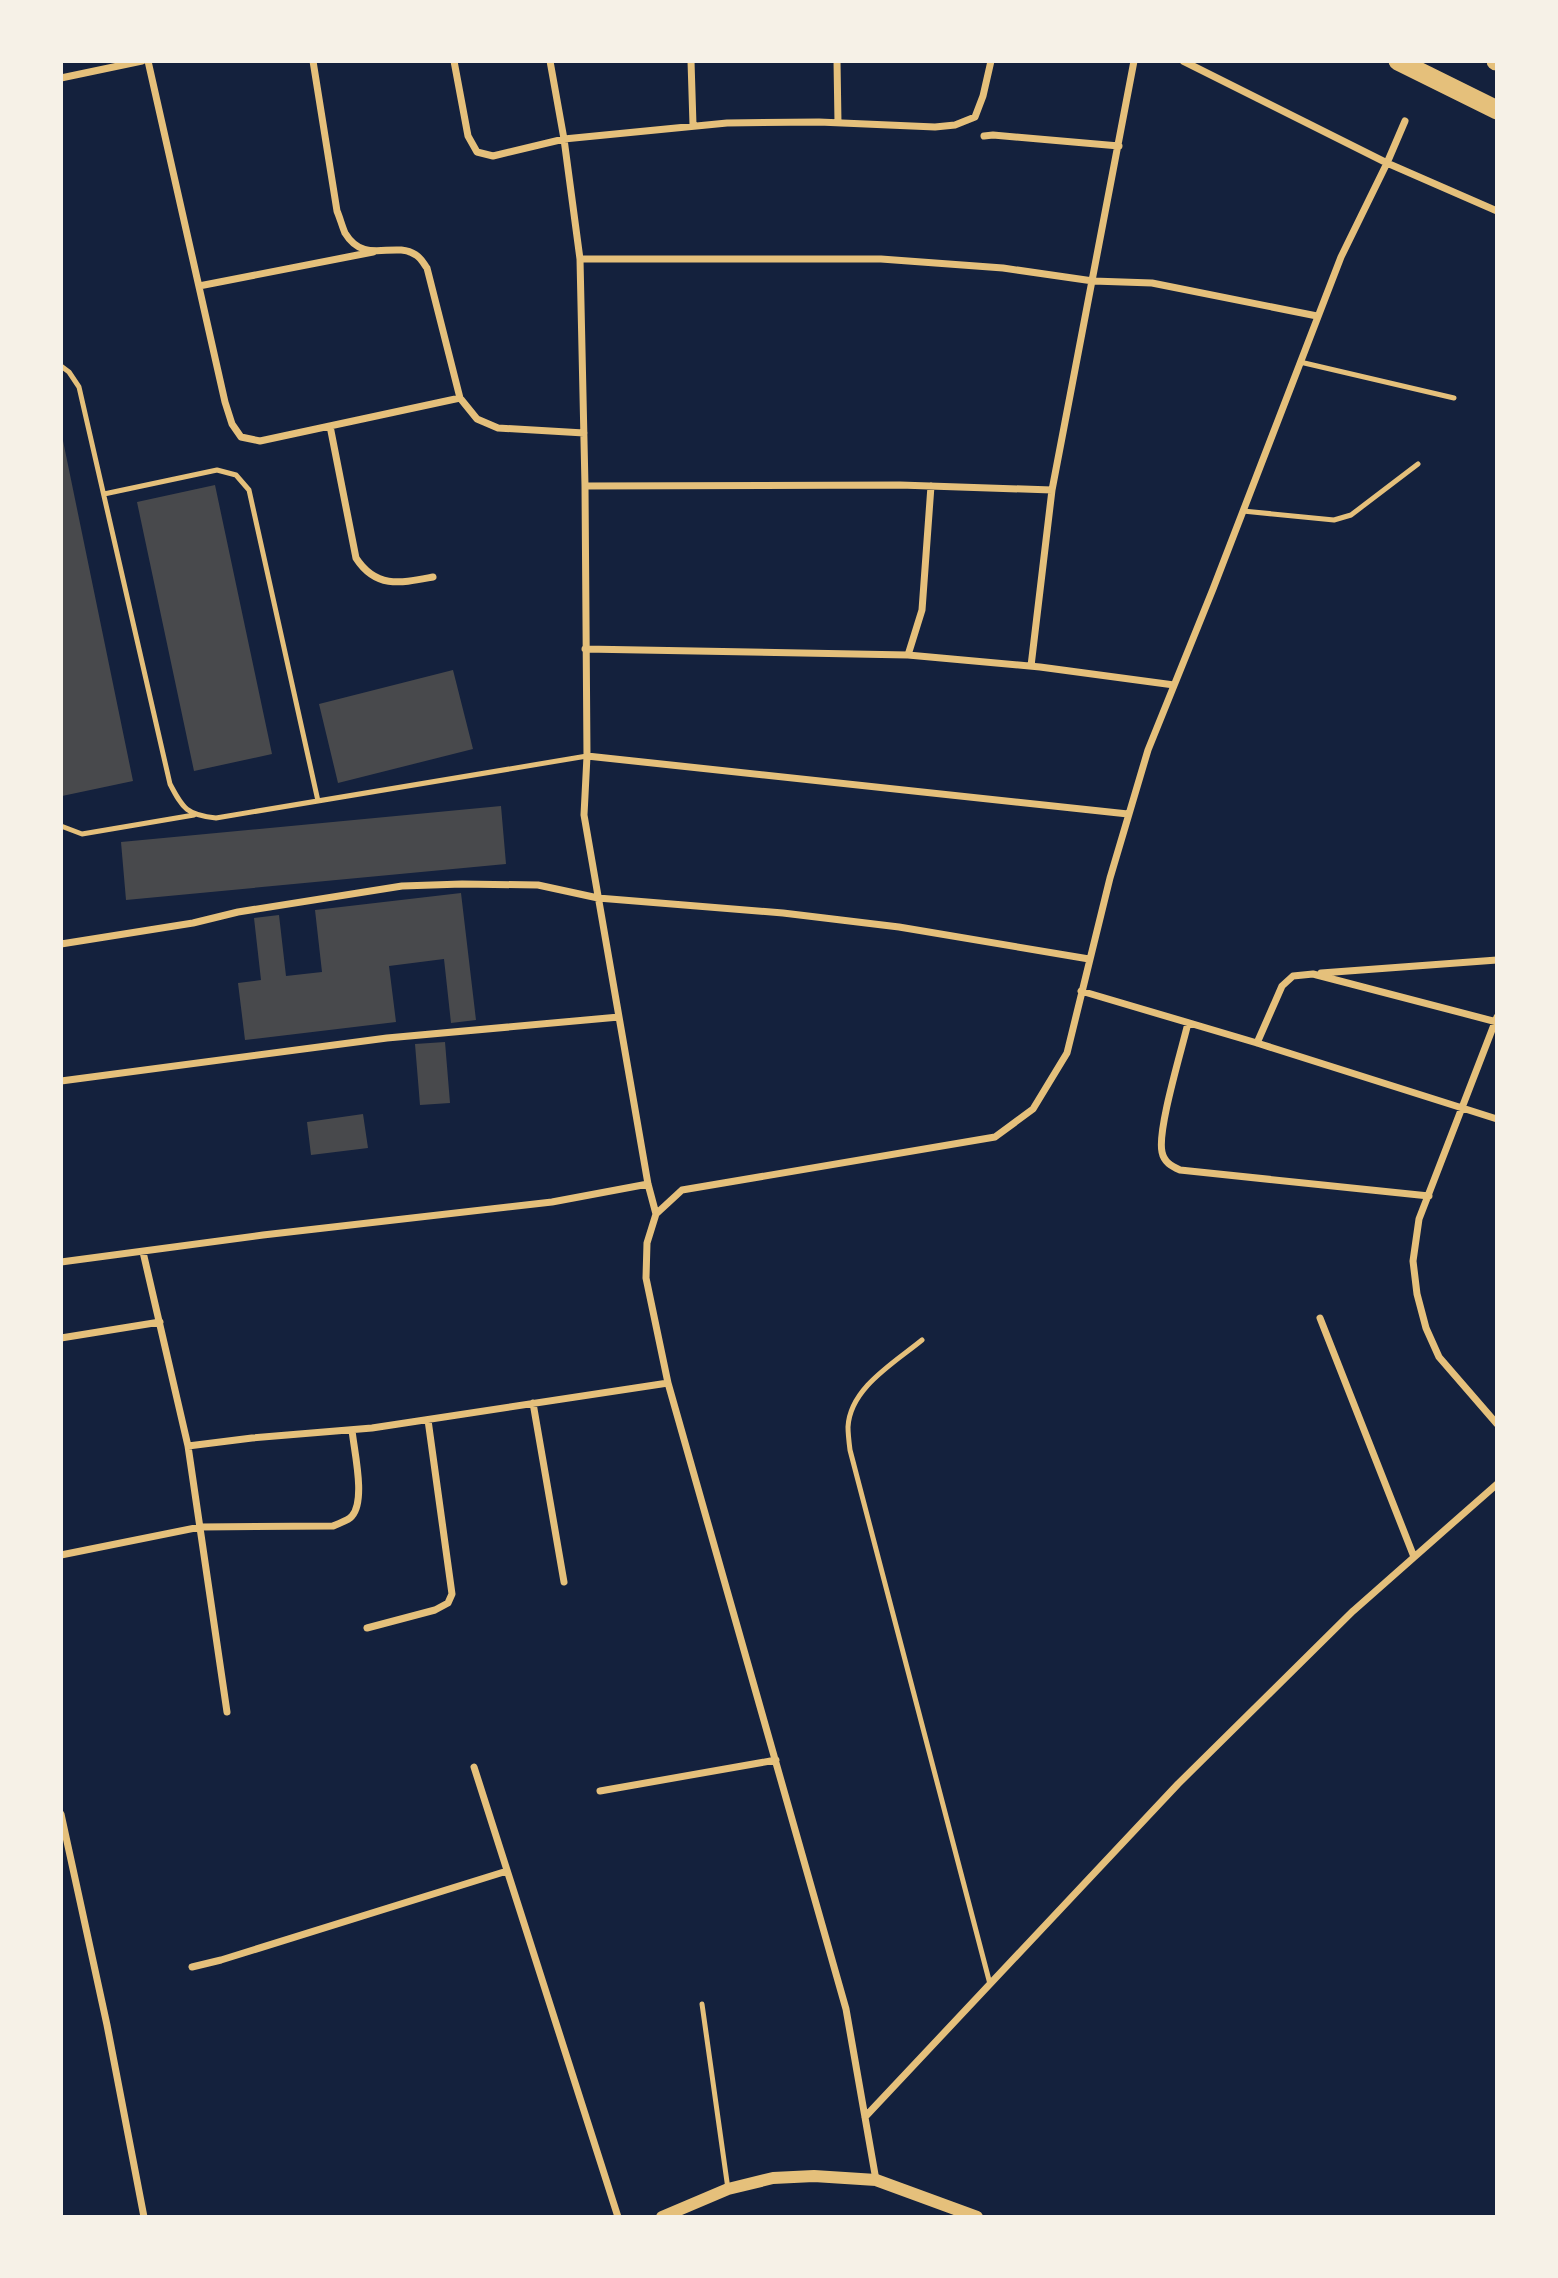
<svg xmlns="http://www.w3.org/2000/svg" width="1558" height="2278" viewBox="0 0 1558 2278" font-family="'Fira Sans',sans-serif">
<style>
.building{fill:#48494c}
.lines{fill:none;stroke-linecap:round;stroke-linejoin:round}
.service{stroke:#e5c07b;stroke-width:5}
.minor{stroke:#e5c07b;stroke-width:7}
.tertiary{stroke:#e5c07b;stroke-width:12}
.trunk{stroke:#e5c07b;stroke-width:19}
</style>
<rect width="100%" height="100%" fill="#14213d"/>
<path class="building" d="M 61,431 L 133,781 L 62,796 L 61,790 Z
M 215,485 L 272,754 L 194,771 L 137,502 Z
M 453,670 L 473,749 L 338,783 L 319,704 Z
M 501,806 L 506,864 L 126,900 L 121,842 Z
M 461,893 L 476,1020 L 451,1023 L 444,959 L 389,966 L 396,1022 L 245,1040 L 238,983 L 261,980 L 254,918 L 279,915 L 286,976 L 322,972 L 315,910 Z
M 445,1042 L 450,1103 L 420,1105 L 415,1044 Z
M 363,1114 L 368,1148 L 311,1155 L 307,1122 Z"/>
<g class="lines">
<path class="service" d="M 1300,362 L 1454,398
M 61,366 L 69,372 L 79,387 L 170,784 C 183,809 187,815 216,818 L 587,756
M 104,494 L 217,470 L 236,475 L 249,490 L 318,801
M 1243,511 L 1334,520 L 1351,515 L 1418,464
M 61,826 L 82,834 L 194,815
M 922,1340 C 894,1363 850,1388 848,1427 C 848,1434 849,1442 850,1450 L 990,1984
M 702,2004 L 728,2189"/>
<path class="minor" d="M 148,61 L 225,402 L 232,424 L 241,437 L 260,441 L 460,398
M 313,61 L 337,211 C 340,218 342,226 345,233 C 365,266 393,240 416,255 C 421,258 424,264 427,268 L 460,398 L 477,419 L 498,428 L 584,433
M 454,61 L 468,136 L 477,152 L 493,156 L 564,139 L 727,123 L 819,122 L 935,127 L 955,125 L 975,117 L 983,96 L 991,61
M 550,61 L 564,139 L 580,259 L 585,486 L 587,756 L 584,815 L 648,1184 L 656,1214
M 691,61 L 693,125
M 837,61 L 838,123
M 1183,61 L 1387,163 L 1497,211
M 61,78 L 142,61
M 984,136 L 993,135 L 1119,146
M 580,259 L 881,259 L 1003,268 L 1093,281 L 1152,283 L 1317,316
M 199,286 L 373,252
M 330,426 L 356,558 C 376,589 401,583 433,577
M 585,486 L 900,485 L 1052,490
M 585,649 L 908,655 L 1040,667 L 1174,685
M 908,655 L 922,610 L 931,486
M 1031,666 L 1052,490 L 1134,61
M 587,756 L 1128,814
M 61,944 L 193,923 L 238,912 L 402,886 L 462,884 L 538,885 L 598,898 L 783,913 L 899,927 L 1089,959
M 1321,973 L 1497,960
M 1081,991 L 1257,1043 L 1497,1119
M 1497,1017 L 1419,1219 L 1413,1261 L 1417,1294 L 1426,1328 L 1439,1357 L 1497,1424
M 1188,1023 C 1182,1049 1157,1130 1162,1152 C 1164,1162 1171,1166 1180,1170 L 1429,1196
M 1257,1043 L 1282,986 L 1293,976 L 1313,974 L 1497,1022
M 61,1081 L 387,1038 L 619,1017
M 143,1252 L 188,1446 L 227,1712
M 61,1262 L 263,1235 L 552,1202 L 648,1184
M 1320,1318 L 1414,1557
M 61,1338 L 160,1322
M 533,1403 L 564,1582
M 188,1446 L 252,1438 L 372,1428 L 668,1383
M 61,1555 L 200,1527 L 333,1526 C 339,1523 348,1521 352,1516 C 366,1500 354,1451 352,1430
M 367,1628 L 435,1610 L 448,1603 L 452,1594 L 428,1420
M 474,1767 L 618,2217
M 600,1791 L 776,1760
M 61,1814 L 107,2025 L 144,2217
M 192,1967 L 221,1960 L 507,1871
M 865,2117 L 1178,1784 L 1353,1611 L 1497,1484
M 876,2180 L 846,2009 L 668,1383 L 646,1278 L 647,1243 L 656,1214 L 682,1190 L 995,1137 L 1033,1109 L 1067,1053 L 1110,878 L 1148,750 L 1213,589 L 1341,257 L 1387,163 L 1405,121"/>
<path class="tertiary" d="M 662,2217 L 728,2189 L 773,2178 L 814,2176 L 876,2180 L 977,2217"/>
<path class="trunk" d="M 1398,61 L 1497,110
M 1496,61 L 1497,61"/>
</g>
<rect width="1558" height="2278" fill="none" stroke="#f6f1e7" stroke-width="126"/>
</svg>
